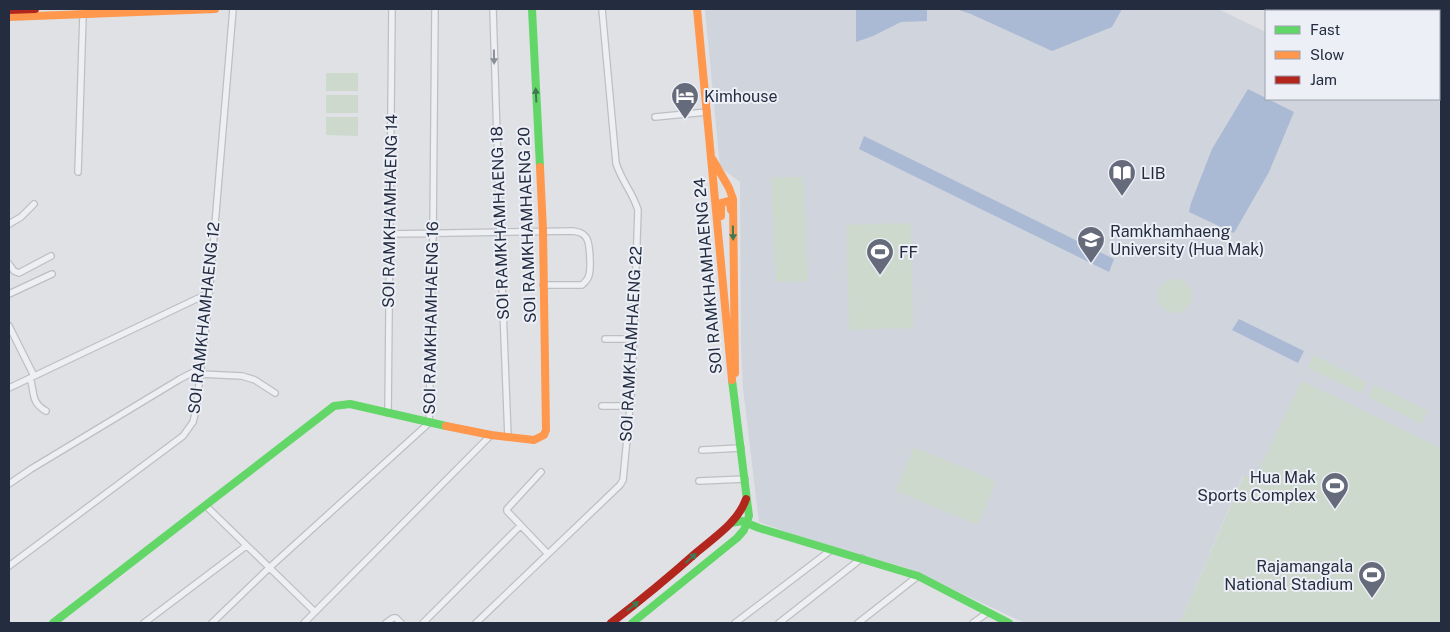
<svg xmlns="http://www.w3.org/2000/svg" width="1450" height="632" viewBox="0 0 1450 632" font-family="'Public Sans',sans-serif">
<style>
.built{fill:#d0d4dc}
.green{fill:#ced9ce}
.water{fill:#aabad4}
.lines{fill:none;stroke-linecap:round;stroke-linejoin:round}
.street-casing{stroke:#bdbfc3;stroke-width:8}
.street{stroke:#eeeff2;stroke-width:5.5}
.fast{stroke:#63d668;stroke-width:8}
.slow{stroke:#ff974d;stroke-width:8}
.jam{stroke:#b3261e;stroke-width:8}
.oneway{fill:#898e99}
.oneway2{fill:#407852}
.labels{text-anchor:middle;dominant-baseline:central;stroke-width:4;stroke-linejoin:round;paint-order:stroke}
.poi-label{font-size:16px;fill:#242c40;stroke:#eceff6;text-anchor:start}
.street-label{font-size:16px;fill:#242c40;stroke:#eceff6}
</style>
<rect width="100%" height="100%" fill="#dfe1e5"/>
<path class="built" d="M 705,9 L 1218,9 L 1266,32 L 1266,99 L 1439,99 L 1439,82 L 1441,81 L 1441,451 L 1302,381 L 1254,480 L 1243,476 L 1180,623 L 1025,623 L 907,568 L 806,539 L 759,522 L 743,388 L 741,347 L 740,182 L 720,167 Z"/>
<path class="green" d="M 326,73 L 358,73 L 358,91 L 326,91 Z
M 326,95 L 358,95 L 358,113 L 326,113 Z
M 326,117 L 358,117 L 358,136 L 326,135 Z
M 803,177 L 808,281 L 776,282 L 771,178 Z
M 911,223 L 913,328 L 849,330 L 846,225 Z
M1158 296a17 17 0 1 1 34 0a17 17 0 1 1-34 0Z
M 1314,355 L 1367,382 L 1361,394 L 1308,368 Z
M 1302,381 L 1441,448 L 1441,623 L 1180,623 L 1244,475 L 1254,479 Z
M 1374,385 L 1428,411 L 1421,424 L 1368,397 Z
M 914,447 L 996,481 L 978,525 L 896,491 Z"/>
<path class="water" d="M 856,9 L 930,9 L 927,9 L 927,21 L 901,22 L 873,36 L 856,42 Z
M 956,9 L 1122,9 L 1112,27 L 1052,51 L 971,14 Z
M 1248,89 L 1294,112 L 1269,172 L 1234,233 L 1189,212 L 1191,203 L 1212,149 Z
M 864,136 L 1114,259 L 1109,272 L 859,149 Z
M 1239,319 L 1304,351 L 1298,363 L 1232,330 Z"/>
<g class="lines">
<defs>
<path id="street" d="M 493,9 L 500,233 L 508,437
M 655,117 L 707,112
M 78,172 L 83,15
M 9,224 L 21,217 L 34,204
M 389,234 L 573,231 C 579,232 584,233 587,239 C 590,245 591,268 589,275 C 588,280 585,282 582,285 L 543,285
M 9,264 L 14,271 L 19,273 L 51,256
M 9,294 L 52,274
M 9,326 L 34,376
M 605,339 L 633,339
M 200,374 L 242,376 L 255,380 L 275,393
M 30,378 C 35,392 30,402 46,411
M 9,388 L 209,293
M 602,406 L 630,406
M 388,413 L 392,9
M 702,450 L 741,448
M 541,472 L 507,509 L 507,511 L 548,554
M 699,481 L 745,479
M 9,484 L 31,469 L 180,379 L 201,368
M 206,506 L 315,612
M 9,566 L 183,436 L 193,422 L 196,410 L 208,308 L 233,9
M 144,623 L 246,546
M 212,623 L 269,568 L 429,423 L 433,234 L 435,9
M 304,623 L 491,435
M 386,623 L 393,618 L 396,618 L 401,623
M 423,623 L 520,526
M 476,623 L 620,485 L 623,480 L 632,386 L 638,210 C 633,193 621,180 616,163 L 602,9
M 735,623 L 831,550
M 779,623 L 862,558
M 858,623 L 918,576
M 973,623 L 987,613"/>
</defs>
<use href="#street" class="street-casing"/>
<use href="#street" class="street"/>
<path class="fast" d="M 532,9 L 540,167
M 1386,9 L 1391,11
M 1397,9 L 1402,11
M 1412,9 L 1417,11
M 731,523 L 742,521 L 759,528 L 918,576 L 1009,623
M 53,623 L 334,406 L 350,404 L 446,426
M 632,623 L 737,538 L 744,530 L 749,516 L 732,380"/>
<path class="slow" d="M 697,9 L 732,380
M 1424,9 L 1429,11
M 9,17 L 215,9
M 1439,17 L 1441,19
M 713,160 L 729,188 L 733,199 L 735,373
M 721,216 L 721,203 L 728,201 L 730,203 L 731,210
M 446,426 L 491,435 L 534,440 L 544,435 L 546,430 L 543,231 L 540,167"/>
<path class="jam" d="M 9,10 L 35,9
M 1439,32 L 1441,34
M 611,623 C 641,600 669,577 697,552 C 716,536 738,522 746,499"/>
</g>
<defs><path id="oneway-solid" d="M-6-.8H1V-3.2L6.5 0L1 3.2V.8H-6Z" transform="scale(1.25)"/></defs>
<use class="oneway" href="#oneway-solid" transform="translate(494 57) rotate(89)"/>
<g class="oneway2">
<use href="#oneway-solid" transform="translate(536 95) rotate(-93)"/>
<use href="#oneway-solid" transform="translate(733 233) rotate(89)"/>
<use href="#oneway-solid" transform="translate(691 558) rotate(-41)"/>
<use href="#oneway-solid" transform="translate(633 606) rotate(-38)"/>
</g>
<defs>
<symbol id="hotel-pin" viewBox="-11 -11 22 30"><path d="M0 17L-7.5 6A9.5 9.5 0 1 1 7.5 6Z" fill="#656b7a" stroke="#eceff6"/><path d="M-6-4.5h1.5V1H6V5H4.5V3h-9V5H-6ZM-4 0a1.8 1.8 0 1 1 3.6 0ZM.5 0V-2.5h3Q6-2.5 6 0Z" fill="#fff"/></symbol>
<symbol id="library-pin" viewBox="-11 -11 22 30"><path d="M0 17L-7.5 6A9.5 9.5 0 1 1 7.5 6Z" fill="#656b7a" stroke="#eceff6"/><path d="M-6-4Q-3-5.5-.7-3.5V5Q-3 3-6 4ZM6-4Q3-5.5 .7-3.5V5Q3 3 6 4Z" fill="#fff"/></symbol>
<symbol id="university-pin" viewBox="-11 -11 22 30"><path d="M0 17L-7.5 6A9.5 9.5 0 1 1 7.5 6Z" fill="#656b7a" stroke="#eceff6"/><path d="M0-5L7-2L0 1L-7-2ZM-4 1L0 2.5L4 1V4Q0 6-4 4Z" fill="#fff"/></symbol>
<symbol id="stadium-pin" viewBox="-11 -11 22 30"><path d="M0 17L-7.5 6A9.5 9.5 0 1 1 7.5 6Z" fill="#656b7a" stroke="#eceff6"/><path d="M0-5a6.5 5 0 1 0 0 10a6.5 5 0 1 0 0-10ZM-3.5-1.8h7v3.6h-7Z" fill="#fff"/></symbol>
</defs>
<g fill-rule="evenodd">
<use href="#hotel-pin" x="669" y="80" width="32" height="43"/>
<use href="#library-pin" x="1106" y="157" width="32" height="43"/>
<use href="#university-pin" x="1075" y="224" width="32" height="43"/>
<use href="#stadium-pin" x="864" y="236" width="32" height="43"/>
<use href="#stadium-pin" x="1319" y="470" width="32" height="43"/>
<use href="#stadium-pin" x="1356" y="559" width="32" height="43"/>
</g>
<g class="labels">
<g class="poi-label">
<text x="704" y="96">Kimhouse</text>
<text x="1141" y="173">LIB</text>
<text x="1110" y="231">Ramkhamhaeng<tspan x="1110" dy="18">University (Hua Mak)</tspan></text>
<text x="899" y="252">FF</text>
<text x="1316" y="477" text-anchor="end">Hua Mak<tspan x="1316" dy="18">Sports Complex</tspan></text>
<text x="1353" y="566" text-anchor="end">Rajamangala<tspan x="1353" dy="18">National Stadium</tspan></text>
</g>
<g class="street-label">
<text transform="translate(390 211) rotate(-89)">SOI RAMKHAMHAENG 14</text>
<text transform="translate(500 223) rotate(-92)">SOI RAMKHAMHAENG 18</text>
<text transform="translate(527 225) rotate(-92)">SOI RAMKHAMHAENG 20</text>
<text transform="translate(708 276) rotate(-95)">SOI RAMKHAMHAENG 24</text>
<text transform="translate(204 318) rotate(-84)">SOI RAMKHAMHAENG 12</text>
<text transform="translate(431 318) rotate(-89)">SOI RAMKHAMHAENG 16</text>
<text transform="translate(631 344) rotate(-87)">SOI RAMKHAMHAENG 22</text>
</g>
</g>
<rect width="1450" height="632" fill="none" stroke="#242c40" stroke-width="20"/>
<rect x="1265" y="10" width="175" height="90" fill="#eceff6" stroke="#9ca1ad"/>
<rect x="1275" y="26" width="25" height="8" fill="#63d668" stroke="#9ca1ad"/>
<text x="1310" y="35" font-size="15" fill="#242c40">Fast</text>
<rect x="1275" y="51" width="25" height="8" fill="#ff974d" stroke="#9ca1ad"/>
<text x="1310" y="60" font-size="15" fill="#242c40">Slow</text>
<rect x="1275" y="76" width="25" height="8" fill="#b3261e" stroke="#9ca1ad"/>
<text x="1310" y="85" font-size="15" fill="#242c40">Jam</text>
</svg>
